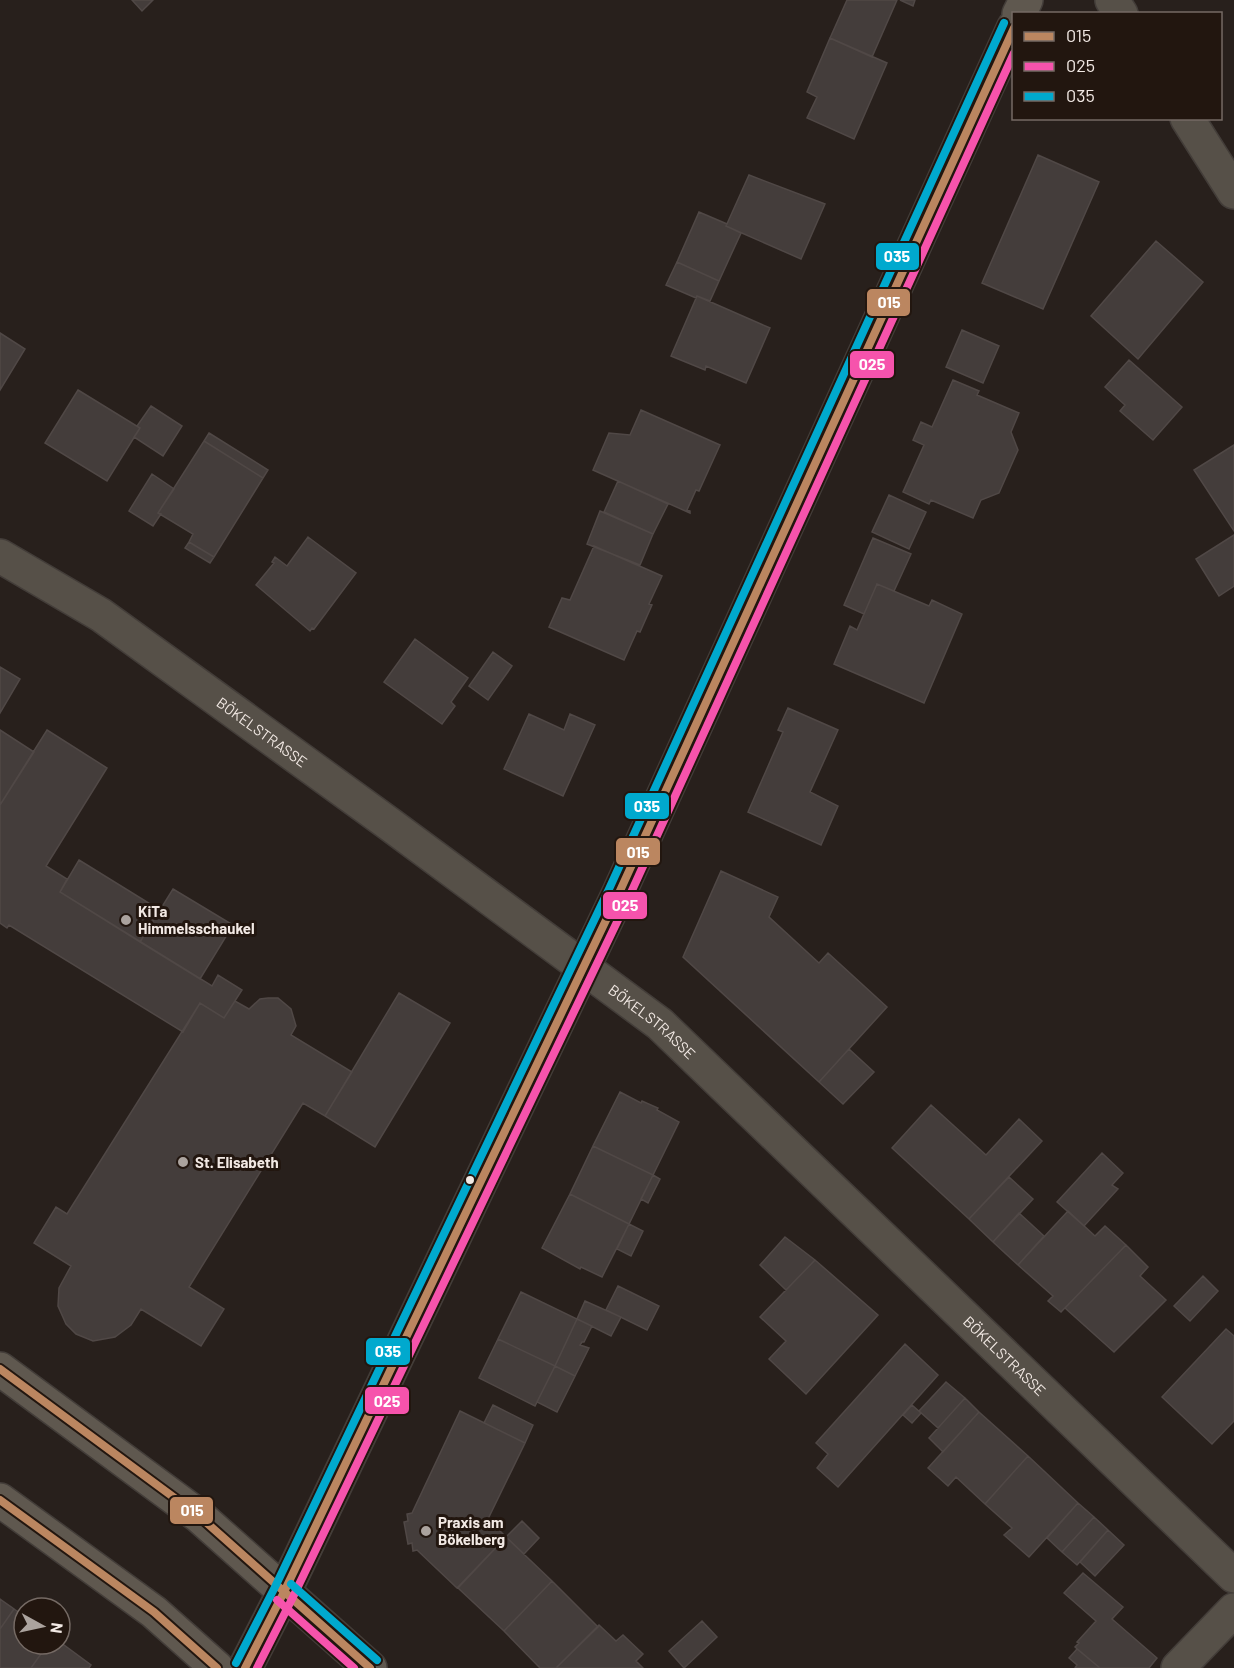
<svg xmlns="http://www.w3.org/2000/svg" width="1234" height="1668" viewBox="0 0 1234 1668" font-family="Barlow,sans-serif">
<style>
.building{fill:#443d3b;stroke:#504846;stroke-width:1.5}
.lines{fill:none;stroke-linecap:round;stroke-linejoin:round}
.minor-casing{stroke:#433d39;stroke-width:36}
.major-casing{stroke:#433d39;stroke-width:36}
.minor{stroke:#565048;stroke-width:33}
.major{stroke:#5f584f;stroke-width:33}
.bus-1-casing{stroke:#22160f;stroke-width:12}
.bus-2-casing{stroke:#22160f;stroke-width:12}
.bus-3-casing{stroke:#22160f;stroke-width:12}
.bus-1{stroke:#bb8660;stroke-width:8}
.bus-2{stroke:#f653ac;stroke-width:8}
.bus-3{stroke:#00a9ce;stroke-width:8}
.poi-dot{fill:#aba39e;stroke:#22160f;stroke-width:2}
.bus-dot{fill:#f2e9e4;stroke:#22160f;stroke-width:2}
.labels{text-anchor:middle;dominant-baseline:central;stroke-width:6;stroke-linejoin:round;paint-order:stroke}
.street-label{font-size:15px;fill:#f2e9e4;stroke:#22160f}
.poi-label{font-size:15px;font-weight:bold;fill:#f2e9e4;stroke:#22160f;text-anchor:start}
.line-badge{stroke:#22160f;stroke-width:2}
.badge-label{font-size:16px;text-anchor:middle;font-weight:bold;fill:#fff}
</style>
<rect width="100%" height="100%" fill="#28201c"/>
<path class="building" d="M 132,0 L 153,0 L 142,11 Z
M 847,0 L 897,0 L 872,57 L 830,38 Z
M 900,0 L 915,0 L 913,6 Z
M 830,38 L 887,63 L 854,139 L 807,118 L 817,97 L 807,92 Z
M 1038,155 L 1099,182 L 1043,309 L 982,283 Z
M 749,175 L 825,204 L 801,259 L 726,226 Z
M 699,212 L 727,224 L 726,226 L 741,233 L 719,281 L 677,262 Z
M 1156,241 L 1203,282 L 1138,359 L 1091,316 Z
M 677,262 L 719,281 L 710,301 L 697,296 L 696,298 L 666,285 Z
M 697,296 L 770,328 L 746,383 L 706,366 L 705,370 L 671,356 Z
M 962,330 L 999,346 L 983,383 L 946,367 Z
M 0,333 L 25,349 L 0,390 Z
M 1129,360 L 1182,407 L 1153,440 L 1120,411 L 1125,405 L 1105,387 Z
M 953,380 L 979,391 L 977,395 L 1019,413 L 1011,432 L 1018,450 L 999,493 L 981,500 L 973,518 L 931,500 L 929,504 L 903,492 L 924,445 L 913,440 L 921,422 L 932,427 Z
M 78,390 L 140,428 L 107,481 L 45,443 Z
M 151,406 L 182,426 L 163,456 L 134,437 L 140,428 L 137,426 Z
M 641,410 L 720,445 L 699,491 L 696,490 L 687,510 L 690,511 L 690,513 L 593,470 L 609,433 L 630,435 Z
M 209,433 L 268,470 L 263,478 L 204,441 Z
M 204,441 L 263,478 L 214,557 L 189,542 L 193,534 L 158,513 Z
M 1234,445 L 1234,531 L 1194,470 Z
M 152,474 L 174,489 L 158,513 L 161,514 L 153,526 L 129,511 Z
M 618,481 L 668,504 L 653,534 L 604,512 Z
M 889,495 L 926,512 L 909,549 L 872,532 Z
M 600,511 L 653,534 L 640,565 L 587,544 Z
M 1234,535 L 1234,586 L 1219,596 L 1196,559 Z
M 308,537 L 356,573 L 314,629 L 312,628 L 310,631 L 256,585 L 274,563 L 272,562 L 275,557 L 287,566 Z
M 873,538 L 911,554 L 894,591 L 877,584 L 864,614 L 844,605 Z
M 189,542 L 214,557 L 210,563 L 185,548 Z
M 594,546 L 662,576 L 649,604 L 652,605 L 640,632 L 637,631 L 624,660 L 549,627 L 562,598 L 570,600 Z
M 877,584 L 929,606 L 932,600 L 962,614 L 924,703 L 834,664 L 850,626 L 857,630 Z
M 415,639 L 468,678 L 451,702 L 455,706 L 442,724 L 384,682 Z
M 493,652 L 512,666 L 488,700 L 469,686 Z
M 0,667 L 20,679 L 0,713 Z
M 788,708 L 838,730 L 810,792 L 838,806 L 821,845 L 748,812 L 783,732 L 778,730 Z
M 529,714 L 564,730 L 570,714 L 595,725 L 563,796 L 504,769 Z
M 0,730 L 34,752 L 0,805 Z
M 47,730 L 107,768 L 46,866 L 67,879 L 60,892 L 212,986 L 218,975 L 242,990 L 224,1018 L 200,1003 L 183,1032 L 9,925 L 7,928 L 0,923 L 0,805 Z
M 79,860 L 160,910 L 140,942 L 60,892 Z
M 721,871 L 778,897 L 769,917 L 819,963 L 828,953 L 887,1007 L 819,1082 L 683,957 Z
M 173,889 L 233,925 L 200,979 L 140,942 Z
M 399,993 L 450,1023 L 375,1147 L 325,1116 Z
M 268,998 L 278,998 L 291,1009 L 296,1026 L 291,1035 L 352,1072 L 325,1116 L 303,1103 L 189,1287 L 224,1309 L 201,1346 L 141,1309 L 131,1325 L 115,1337 L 93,1341 L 76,1334 L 66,1324 L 58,1306 L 59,1288 L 71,1266 L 34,1243 L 56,1207 L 67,1214 L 200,1003 L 224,1018 L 235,1001 L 249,1009 L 260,999 Z
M 849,1049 L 874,1072 L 843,1104 L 819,1082 Z
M 620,1092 L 641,1103 L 642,1101 L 658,1108 L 657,1110 L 679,1122 L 653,1175 L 593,1146 Z
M 931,1105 L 986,1155 L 1019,1119 L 1042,1141 L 969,1219 L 892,1148 Z
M 593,1146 L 653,1175 L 629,1224 L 570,1194 Z
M 1102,1153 L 1123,1173 L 1112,1185 L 1118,1189 L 1084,1226 L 1057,1202 Z
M 653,1175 L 660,1179 L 648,1203 L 641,1199 Z
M 1009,1177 L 1033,1199 L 993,1242 L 969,1219 Z
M 570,1194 L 629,1224 L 602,1277 L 581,1267 L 580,1269 L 542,1248 Z
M 1068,1211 L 1095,1236 L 1105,1226 L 1126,1245 L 1061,1312 L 1048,1301 L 1053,1296 L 1018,1265 Z
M 1019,1213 L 1044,1236 L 1018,1265 L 993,1242 Z
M 629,1224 L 643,1231 L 631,1256 L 617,1249 Z
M 785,1237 L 815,1260 L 786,1290 L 760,1265 Z
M 1126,1245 L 1148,1267 L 1140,1276 L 1166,1300 L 1114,1352 L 1065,1308 Z
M 815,1260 L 878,1315 L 806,1394 L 769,1359 L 786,1341 L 760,1317 Z
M 1203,1276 L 1218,1291 L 1190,1321 L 1174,1306 Z
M 618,1286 L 659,1306 L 647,1330 L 606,1310 Z
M 521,1292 L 577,1319 L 555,1366 L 498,1339 Z
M 585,1301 L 621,1317 L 611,1336 L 577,1319 Z
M 577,1319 L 592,1326 L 584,1342 L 582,1342 L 580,1345 L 589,1348 L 575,1376 L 555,1366 Z
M 1226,1329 L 1234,1336 L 1234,1421 L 1212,1444 L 1162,1397 Z
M 498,1339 L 555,1366 L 535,1406 L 479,1378 Z
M 905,1344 L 938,1375 L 838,1487 L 817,1468 L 828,1454 L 816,1443 Z
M 555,1366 L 575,1376 L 557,1412 L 537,1402 Z
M 946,1382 L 965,1398 L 938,1428 L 919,1411 Z
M 965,1398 L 979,1412 L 943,1452 L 929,1438 Z
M 493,1405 L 533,1425 L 525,1443 L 484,1423 Z
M 912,1405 L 921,1413 L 912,1423 L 903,1415 Z
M 460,1411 L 525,1443 L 488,1519 L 506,1537 L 457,1588 L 417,1550 L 413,1551 L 412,1543 L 408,1544 L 404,1522 L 408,1521 L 407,1514 L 412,1513 Z
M 979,1412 L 1028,1456 L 985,1504 L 956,1477 L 948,1486 L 928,1468 Z
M 1028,1456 L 1078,1503 L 1029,1557 L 1004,1535 L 1012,1528 L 985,1504 Z
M 1078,1503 L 1094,1517 L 1062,1552 L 1047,1538 Z
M 1094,1517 L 1108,1530 L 1077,1565 L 1062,1552 Z
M 522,1521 L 539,1538 L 524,1554 L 506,1537 Z
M 1108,1530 L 1124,1545 L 1095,1576 L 1080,1562 Z
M 506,1537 L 552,1581 L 504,1631 L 458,1588 Z
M 1083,1573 L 1123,1607 L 1112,1619 L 1157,1658 L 1149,1668 L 1100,1668 L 1075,1647 L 1079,1643 L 1077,1642 L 1096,1621 L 1064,1593 Z
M 552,1581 L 598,1627 L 556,1668 L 540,1668 L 504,1631 Z
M 0,1599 L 14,1609 L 0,1629 Z
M 14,1609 L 24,1616 L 24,1644 L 48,1644 L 31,1668 L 0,1668 L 0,1629 Z
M 702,1621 L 717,1637 L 684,1668 L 669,1651 Z
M 599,1625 L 616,1641 L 623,1635 L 643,1654 L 636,1661 L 643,1668 L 556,1668 Z
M 60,1642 L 91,1665 L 89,1668 L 31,1668 L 48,1644 L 60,1644 Z
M 1077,1649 L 1100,1668 L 1075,1668 L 1077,1665 L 1069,1658 Z"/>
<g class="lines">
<defs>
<g id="minor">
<path d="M 1112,0 L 1121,14"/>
<path d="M 1187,118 L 1234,192"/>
<path id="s1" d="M 0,556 L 101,615 L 388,823 L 660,1024 L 1234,1576"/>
<path d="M 1178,1668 L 1234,1610"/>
</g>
<path id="major" d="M 1019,14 L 1026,0
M 0,1369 L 199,1516 L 370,1668
M 0,1500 L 154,1612 L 217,1668
M 245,1668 L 284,1592 L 619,893 L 1014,27"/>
</defs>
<use href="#minor" class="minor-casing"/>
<use href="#major" class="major-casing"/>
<use href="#minor" class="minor"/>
<use href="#major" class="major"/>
<defs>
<path id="bus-1" d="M 0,1369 L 199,1516 L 370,1668
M 0,1500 L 154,1612 L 217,1668
M 245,1668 L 284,1592 L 619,893 L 1014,28"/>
<path id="bus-2" d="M 277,1600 L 354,1668
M 257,1668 L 293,1597 L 629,897 L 1014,53"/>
<path id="bus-3" d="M 291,1584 L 377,1660
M 236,1663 L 275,1587 L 609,889 L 1004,23"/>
</defs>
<use href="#bus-1" class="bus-1-casing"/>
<use href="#bus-2" class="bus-2-casing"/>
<use href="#bus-3" class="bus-3-casing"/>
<use href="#bus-1" class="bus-1"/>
<use href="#bus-2" class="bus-2"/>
<use href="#bus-3" class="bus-3"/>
</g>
<g class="poi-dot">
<circle cx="126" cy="920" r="6"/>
<circle cx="183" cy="1162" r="6"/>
<circle cx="426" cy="1531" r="6"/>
</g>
<circle class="bus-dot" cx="470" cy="1180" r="5"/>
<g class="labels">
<g class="street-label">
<text stroke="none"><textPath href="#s1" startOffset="316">BÖKELSTRASSE</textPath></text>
<text stroke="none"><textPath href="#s1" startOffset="802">BÖKELSTRASSE</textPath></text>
<text stroke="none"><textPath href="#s1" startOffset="1288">BÖKELSTRASSE</textPath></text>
</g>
<g class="poi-label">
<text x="138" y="911">KiTa<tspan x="138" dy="17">Himmelsschaukel</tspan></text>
<text x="195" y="1162">St. Elisabeth</text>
<text x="438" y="1522">Praxis am<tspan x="438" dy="17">Bökelberg</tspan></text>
</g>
</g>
<g class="line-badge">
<rect x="875" y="242" width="45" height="29" rx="6" fill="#00a9ce"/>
<rect x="866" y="288" width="45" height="29" rx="6" fill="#bb8660"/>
<rect x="849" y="350" width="46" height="29" rx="6" fill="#f653ac"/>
<rect x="624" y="792" width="46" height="28" rx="6" fill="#00a9ce"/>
<rect x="615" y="837" width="46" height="29" rx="6" fill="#bb8660"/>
<rect x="602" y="891" width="46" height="29" rx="6" fill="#f653ac"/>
<rect x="365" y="1337" width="46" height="29" rx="6" fill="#00a9ce"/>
<rect x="364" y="1386" width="46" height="29" rx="6" fill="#f653ac"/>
<rect x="169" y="1496" width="45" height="29" rx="6" fill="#bb8660"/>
</g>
<g class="badge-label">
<text x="897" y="262">035</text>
<text x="889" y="308">015</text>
<text x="872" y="370">025</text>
<text x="647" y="812">035</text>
<text x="638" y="858">015</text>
<text x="625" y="911">025</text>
<text x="388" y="1357">035</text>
<text x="387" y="1407">025</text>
<text x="192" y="1516">015</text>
</g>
<rect x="1012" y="12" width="210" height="108" fill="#22160f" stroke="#756a64" stroke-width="1.5"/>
<rect x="1024" y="32" width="30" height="9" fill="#bb8660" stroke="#756a64" stroke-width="1.5"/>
<text x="1066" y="42" font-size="18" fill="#f2e9e4">015</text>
<rect x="1024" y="62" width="30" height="9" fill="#f653ac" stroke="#756a64" stroke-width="1.5"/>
<text x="1066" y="72" font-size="18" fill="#f2e9e4">025</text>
<rect x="1024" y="92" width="30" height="9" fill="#00a9ce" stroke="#756a64" stroke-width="1.5"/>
<text x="1066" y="102" font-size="18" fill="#f2e9e4">035</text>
<g transform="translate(42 1626) rotate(98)"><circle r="28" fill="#22160f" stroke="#756a64" stroke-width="1.5"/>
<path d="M0-4.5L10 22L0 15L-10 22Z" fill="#aba39e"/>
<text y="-9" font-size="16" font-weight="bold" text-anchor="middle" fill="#f2e9e4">N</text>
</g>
</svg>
